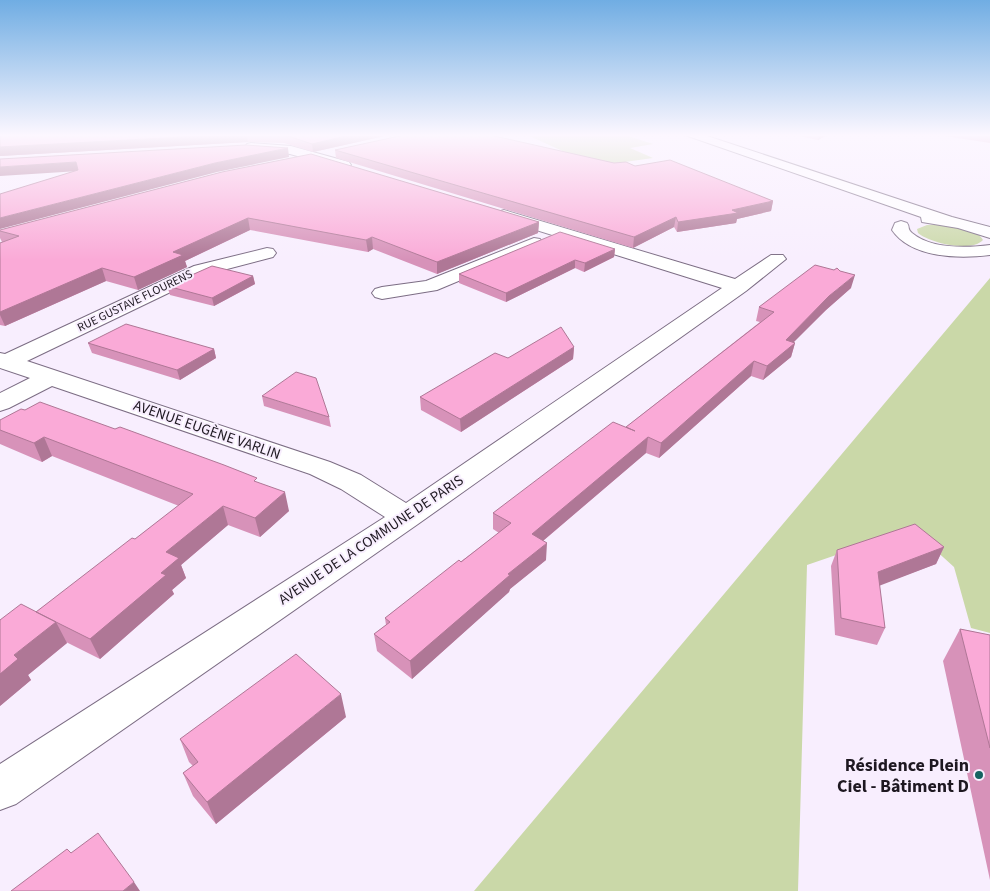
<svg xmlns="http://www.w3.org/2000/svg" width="990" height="891" viewBox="0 0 990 891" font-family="'Source Sans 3',sans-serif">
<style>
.green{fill:#cad8a8}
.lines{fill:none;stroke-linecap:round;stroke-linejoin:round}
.minor-casing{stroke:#7c6d84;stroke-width:2}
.major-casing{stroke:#7c6d84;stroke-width:2}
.minor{fill:#fff;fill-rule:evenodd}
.major{fill:#fff;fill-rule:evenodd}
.wall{fill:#d792b9}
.shaded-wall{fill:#af7796}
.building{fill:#faaad7;stroke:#af7796}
.poi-dot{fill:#156361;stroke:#f8eefe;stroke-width:2}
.labels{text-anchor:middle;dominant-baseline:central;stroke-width:4;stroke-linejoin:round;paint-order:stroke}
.far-street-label{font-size:12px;fill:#1e1821;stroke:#f8eefe}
.street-label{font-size:15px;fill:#1e1821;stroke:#f8eefe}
.near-poi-label{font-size:18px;font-weight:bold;fill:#1e1821;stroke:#f8eefe;text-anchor:end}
</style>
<rect width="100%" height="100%" fill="#f8eefe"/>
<path class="green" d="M 527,135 L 625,135 L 653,144 L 630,148 L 653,158 L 596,166 Z
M 927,225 C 942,224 975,225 983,240 C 971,253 930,243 918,233 L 917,229 Z
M 990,278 L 990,633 L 971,628 L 954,567 L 912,529 L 807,565 L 798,891 L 474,891 Z"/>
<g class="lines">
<defs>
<path id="minor" d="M 251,143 L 291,146 L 349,162 L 351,165 L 344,169 L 290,154 L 247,150 L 245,147 L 247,144 Z
M 504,210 L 735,279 L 771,255 L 783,255 L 786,259 L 746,291 L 418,524 L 16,804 L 0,810 L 0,764 L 385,517 L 341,489 L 310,474 L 52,386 L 9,408 L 0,411 L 0,393 L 30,378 L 0,368 L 0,353 L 5,354 L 194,266 L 267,248 L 273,249 L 276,253 L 273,257 L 208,274 L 27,361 L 330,462 L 361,475 L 406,503 L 722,288 L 498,218 L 496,215 L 498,212 Z
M 534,238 L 540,239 L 543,243 L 540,247 L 437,290 L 382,299 L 375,297 L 372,293 L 375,289 L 382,287 L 426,281 Z"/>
<path id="major" d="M 685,135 L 704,135 L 952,217 L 990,227 L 990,238 L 958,228 L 922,222 L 921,217 Z
M 901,221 L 907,223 C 910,227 907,229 912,233 C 931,249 966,248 990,245 L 990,255 C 959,259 911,258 892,230 L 895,223 Z"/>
</defs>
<use href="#minor" class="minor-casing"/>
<use href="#major" class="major-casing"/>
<use href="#minor" class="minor"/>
<use href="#major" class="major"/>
</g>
<path class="wall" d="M 0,135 L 389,135 L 313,152 L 284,143 L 248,142 L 0,156 Z
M 496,135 L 496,137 L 614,163 L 635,166 L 773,201 L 771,211 L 737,219 L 736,223 L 677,232 L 674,227 L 633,248 L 336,158 L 335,150 Z
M 794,135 L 827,135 L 818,140 Z
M 938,135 L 990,135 L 990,143 Z
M 222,172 L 539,222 L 538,233 L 437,274 L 373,249 L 368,252 L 250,230 L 185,261 L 187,267 L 138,290 L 106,281 L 5,326 L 0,325 L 0,243 L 2,242 L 0,238 L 0,230 Z
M 615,249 L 614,257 L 584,272 L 575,268 L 506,302 L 459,283 L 459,274 Z
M 253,276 L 255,284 L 214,306 L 170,295 L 167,286 Z
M 851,288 L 826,310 L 793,342 L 795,343 L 791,357 L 763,380 L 751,376 L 659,458 L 646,453 L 543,541 L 546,560 L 510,589 L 509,592 L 412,679 L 377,651 L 374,634 L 386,625 L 385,618 L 499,533 L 493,529 L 493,513 L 626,427 L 760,322 L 756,321 L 759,307 Z
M 88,343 L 214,349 L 216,358 L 180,380 L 92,353 Z
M 574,347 L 573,359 L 461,432 L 421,410 L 420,397 L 508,358 Z
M 262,396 L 329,417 L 331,427 L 264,406 Z
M 0,420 L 258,483 L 289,511 L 260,537 L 228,525 L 181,565 L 186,578 L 172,590 L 174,594 L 100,659 L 66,642 L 67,643 L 28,675 L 31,680 L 0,706 L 36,612 L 135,539 L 179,506 L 52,456 L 42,462 L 0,444 Z
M 944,547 L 936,564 L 879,585 L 885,628 L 877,645 L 835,635 L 831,566 L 837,550 Z
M 960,629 L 990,635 L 990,880 L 943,661 Z
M 346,717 L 216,824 L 193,796 L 183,773 L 193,766 L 189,762 L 180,739 Z"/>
<path class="shaded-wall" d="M 218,135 L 247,135 L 248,142 L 0,156 L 0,147 Z
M 350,135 L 389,135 L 313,152 L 312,144 Z
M 820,135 L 827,135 L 818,140 Z
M 288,148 L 289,157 L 217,172 L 0,229 L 0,218 L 215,163 Z
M 76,162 L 79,171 L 0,176 L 0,167 Z
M 773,201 L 771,211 L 737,219 L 736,223 L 677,232 L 678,222 Z
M 676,217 L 674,227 L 633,248 L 634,237 Z
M 248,218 L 250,230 L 185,261 L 187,267 L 138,290 L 134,277 L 173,252 Z
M 539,222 L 538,233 L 437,274 L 437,262 Z
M 372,237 L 373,249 L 368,252 L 366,240 Z
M 615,249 L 614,257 L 584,272 L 585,263 Z
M 575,260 L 575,268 L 506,302 L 506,293 Z
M 102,268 L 106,281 L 5,326 L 0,315 L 0,312 Z
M 855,275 L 851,288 L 826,310 L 784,352 L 795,343 L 791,357 L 763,380 L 767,366 L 786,340 L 829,296 Z
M 253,276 L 255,284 L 214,306 L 212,298 Z
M 574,347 L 573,359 L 461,432 L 460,419 Z
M 214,349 L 216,358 L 180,380 L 177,370 Z
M 754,361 L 751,376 L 659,458 L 661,443 Z
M 44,437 L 52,456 L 42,462 L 34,443 Z
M 648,437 L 646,453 L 531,551 L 532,534 Z
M 285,492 L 289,511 L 260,537 L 255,518 Z
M 223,506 L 228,525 L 181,565 L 186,578 L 172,590 L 174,594 L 100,659 L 90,639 L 161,573 L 166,552 Z
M 547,543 L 546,560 L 510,589 L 509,592 L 412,679 L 410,661 L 508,574 Z
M 944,547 L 936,564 L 871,589 L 878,572 Z
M 56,622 L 67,643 L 28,675 L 31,680 L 0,706 L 0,674 L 14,655 Z
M 341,694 L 346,717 L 216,824 L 207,802 Z
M 134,882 L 140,891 L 123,891 Z"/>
<path class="building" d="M 0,135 L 218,135 L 0,147 Z
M 285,135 L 350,135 L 312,144 Z
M 404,135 L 490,135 L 614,163 L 626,162 L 635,166 L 670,160 L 773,201 L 732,210 L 738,213 L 678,222 L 676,217 L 634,237 L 335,150 Z
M 246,145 L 288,148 L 215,163 L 0,218 L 0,194 L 78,170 L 76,162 L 0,167 L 0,159 Z
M 311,154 L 539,222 L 437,262 L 372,237 L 366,240 L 248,218 L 173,252 L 183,255 L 134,277 L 102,268 L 0,312 L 0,243 L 19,236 L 0,231 L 0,230 L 222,172 Z
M 560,232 L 615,249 L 585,263 L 575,260 L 506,293 L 459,274 Z
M 815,265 L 834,270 L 837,268 L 840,271 L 855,275 L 829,296 L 786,340 L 795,343 L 767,366 L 754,361 L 661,443 L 648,437 L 532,534 L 547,543 L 508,574 L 510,575 L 410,661 L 374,634 L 390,622 L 385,618 L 459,560 L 461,562 L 511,523 L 493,513 L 613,422 L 635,431 L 626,427 L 774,312 L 759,307 Z
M 212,266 L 253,276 L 212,298 L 167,286 Z
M 126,324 L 214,349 L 177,370 L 88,343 Z
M 561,327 L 574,347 L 460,419 L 420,397 L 495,353 L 508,358 Z
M 296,372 L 316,378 L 329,417 L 262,396 Z
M 40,402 L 115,429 L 120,427 L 224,465 L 257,478 L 254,481 L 285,492 L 255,518 L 223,506 L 166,552 L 179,558 L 161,573 L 166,575 L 90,639 L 36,612 L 132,538 L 135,539 L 193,494 L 44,437 L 34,443 L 0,430 L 0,420 L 21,409 L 25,410 Z
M 915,524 L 944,547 L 878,572 L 885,628 L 841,618 L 837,550 Z
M 21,604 L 56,622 L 14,655 L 18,659 L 0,674 L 0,620 Z
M 960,629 L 990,635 L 990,748 Z
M 296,654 L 341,694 L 207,802 L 183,773 L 198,762 L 180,739 Z
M 98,833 L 134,882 L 123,891 L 11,891 L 67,849 L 71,853 Z"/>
<linearGradient id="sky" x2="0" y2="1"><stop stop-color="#70ade3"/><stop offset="0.52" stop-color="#fcf7ff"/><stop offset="1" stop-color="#fcf7ff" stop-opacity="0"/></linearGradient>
<rect width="990" height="260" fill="url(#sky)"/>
<circle class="poi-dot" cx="979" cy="775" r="5"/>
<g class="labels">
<g class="far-street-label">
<text transform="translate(135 301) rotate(-26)">RUE GUSTAVE FLOURENS</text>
</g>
<g class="street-label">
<text transform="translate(207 430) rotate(19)">AVENUE EUGÈNE VARLIN</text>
<text transform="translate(371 540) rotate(-34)">AVENUE DE LA COMMUNE DE PARIS</text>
</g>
<g class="near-poi-label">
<text x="969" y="765">Résidence Plein<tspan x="969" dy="21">Ciel - Bâtiment D</tspan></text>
</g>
</g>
</svg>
